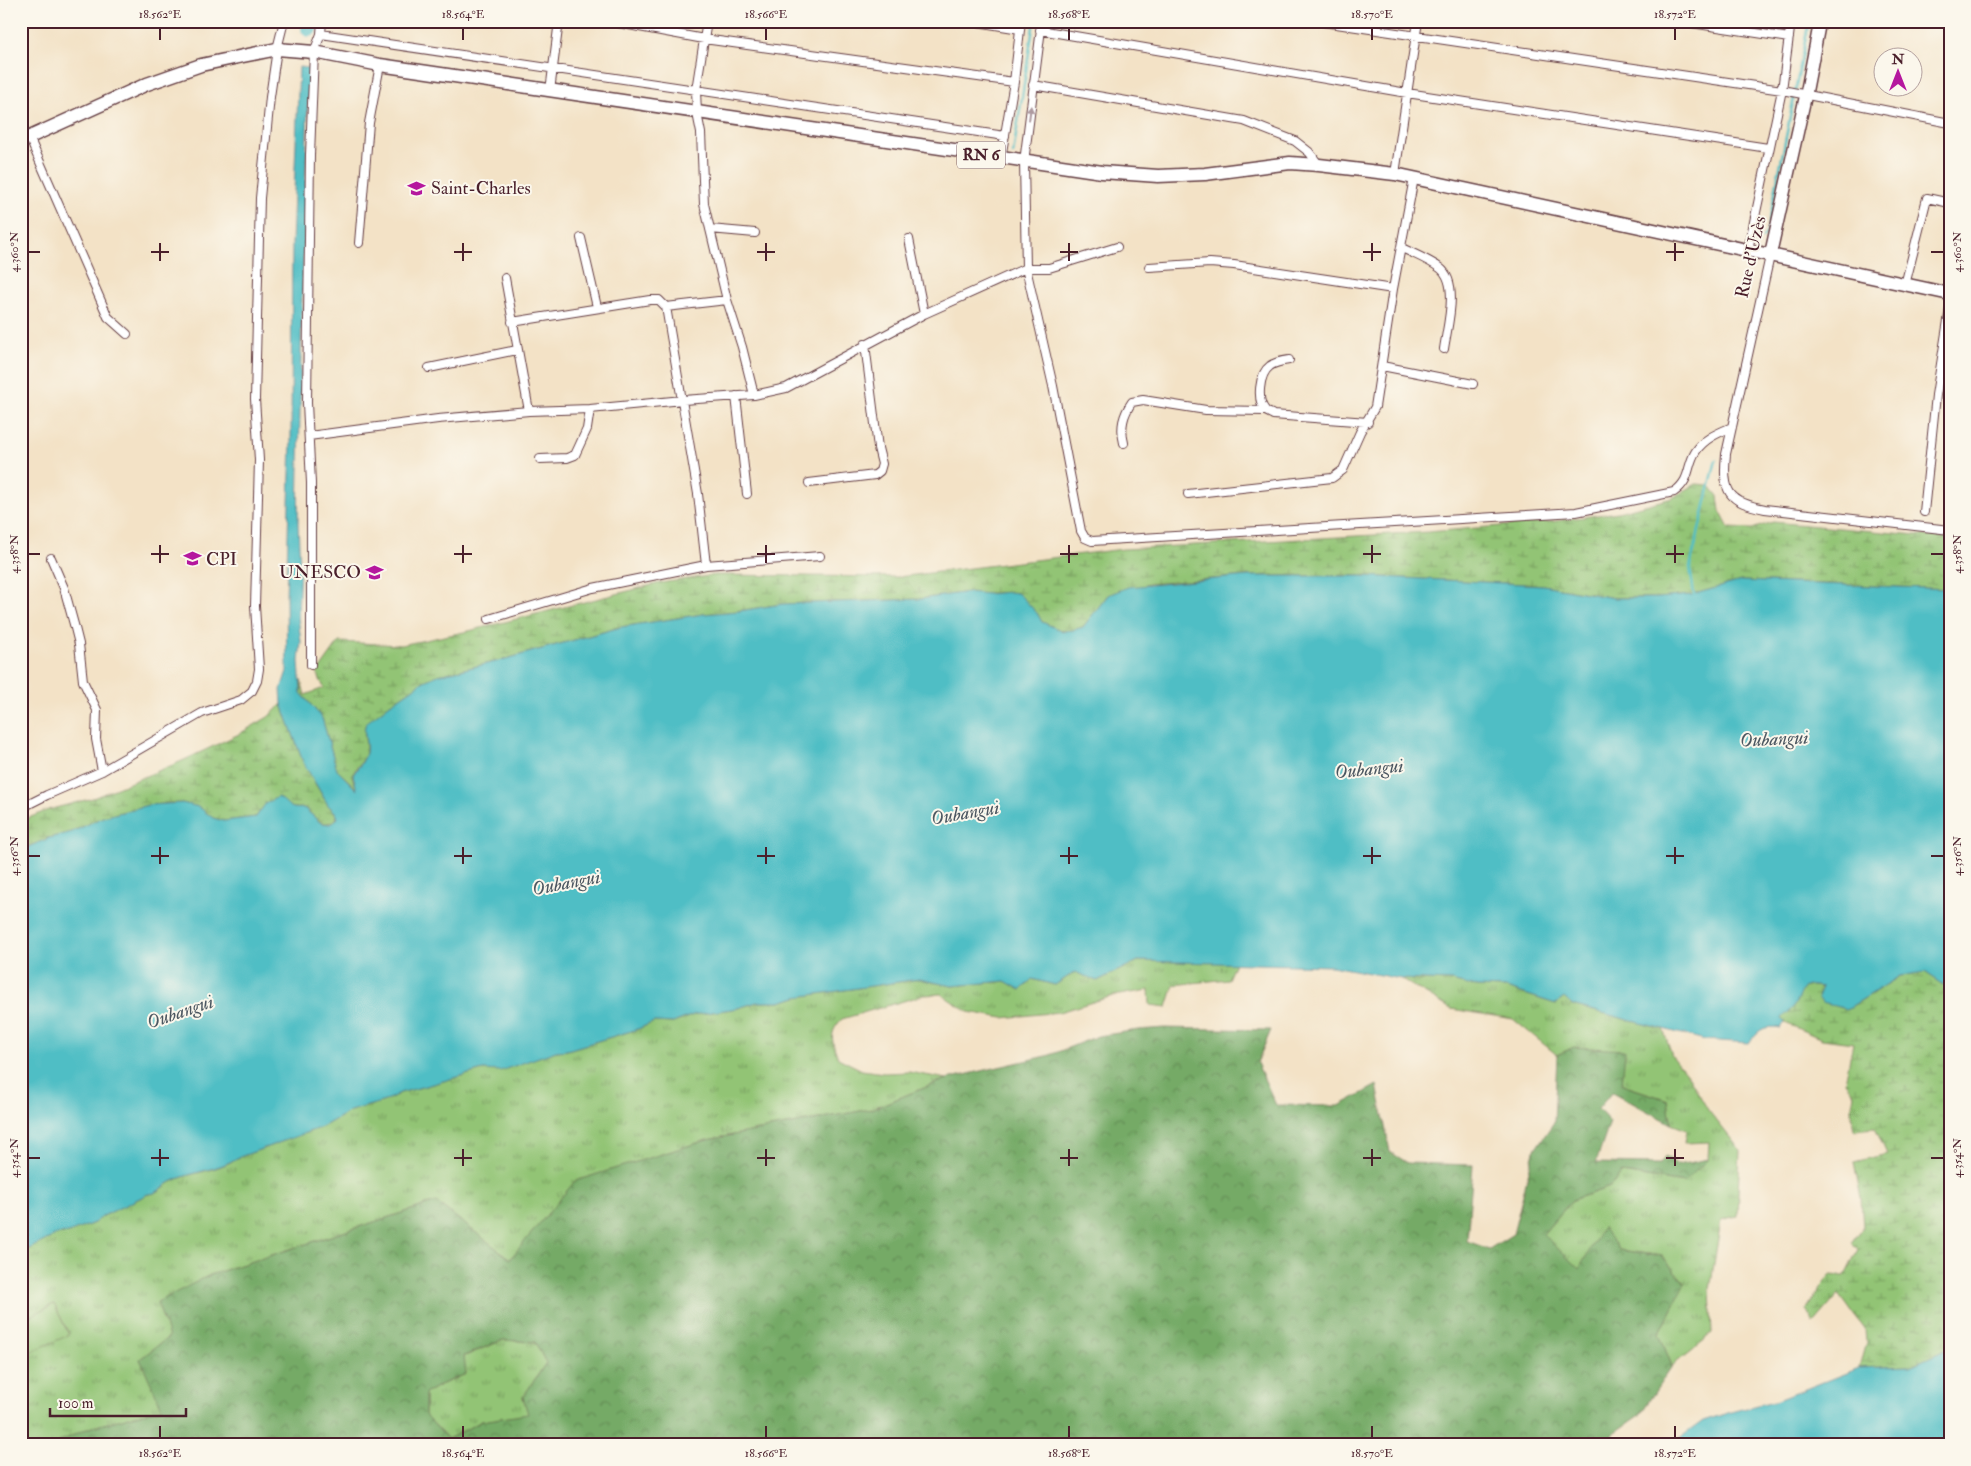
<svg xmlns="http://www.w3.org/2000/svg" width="1971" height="1466" viewBox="0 0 1971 1466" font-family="'IM FELL Double Pica',serif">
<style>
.grass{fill:url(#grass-tufts);stroke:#6e7250}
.forest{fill:url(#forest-crowns);stroke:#606448;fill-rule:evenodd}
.wetland{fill:url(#wetland-marsh);stroke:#6e7250}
.garden{fill:#92c475;stroke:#6e7250}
.water{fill:#4fbec5;stroke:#4c6e78}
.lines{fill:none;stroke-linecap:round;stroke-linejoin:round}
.stream{stroke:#4fbec5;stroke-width:2.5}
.river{stroke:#4fbec5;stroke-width:16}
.street-casing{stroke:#633c42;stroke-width:10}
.secondary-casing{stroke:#633c42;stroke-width:14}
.primary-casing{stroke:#633c42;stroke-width:15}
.street{stroke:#fff;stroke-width:8}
.secondary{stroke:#fff;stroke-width:11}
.primary{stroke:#fff;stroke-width:12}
.oneway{fill:#ae9aa0}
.ticks{fill:none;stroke:#4a1f2b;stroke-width:2}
.labels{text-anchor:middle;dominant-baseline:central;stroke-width:4;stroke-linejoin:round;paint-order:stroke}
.shield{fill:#fbf7ec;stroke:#7f6065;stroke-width:1}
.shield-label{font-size:16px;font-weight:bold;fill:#4a1f2b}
.poi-label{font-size:18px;fill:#4a1f2b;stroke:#fbf7ec;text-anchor:start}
.street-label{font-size:18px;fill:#4a1f2b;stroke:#fbf7ec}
.water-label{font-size:19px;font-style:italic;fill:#4c5761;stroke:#fbf7ec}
.neatline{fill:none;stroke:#4a1f2b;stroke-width:2}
.ticks-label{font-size:12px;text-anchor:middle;fill:#4a1f2b}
</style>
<defs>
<pattern id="grass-tufts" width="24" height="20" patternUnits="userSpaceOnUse" patternTransform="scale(1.25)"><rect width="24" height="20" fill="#92c475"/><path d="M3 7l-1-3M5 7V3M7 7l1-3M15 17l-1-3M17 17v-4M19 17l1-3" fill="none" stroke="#799f60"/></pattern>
<pattern id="forest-crowns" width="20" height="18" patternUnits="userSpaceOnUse" patternTransform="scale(1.25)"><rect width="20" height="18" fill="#75aa66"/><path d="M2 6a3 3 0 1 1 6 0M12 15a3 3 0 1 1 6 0" fill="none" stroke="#628a54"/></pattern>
<pattern id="wetland-marsh" width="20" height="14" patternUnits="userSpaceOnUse" patternTransform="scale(1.25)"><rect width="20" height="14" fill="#92c475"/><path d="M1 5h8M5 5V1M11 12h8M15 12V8" fill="none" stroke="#799f60"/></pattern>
</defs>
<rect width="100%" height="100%" fill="#fbf7ec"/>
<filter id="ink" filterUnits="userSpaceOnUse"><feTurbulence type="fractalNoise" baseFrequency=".02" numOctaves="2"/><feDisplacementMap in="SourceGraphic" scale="10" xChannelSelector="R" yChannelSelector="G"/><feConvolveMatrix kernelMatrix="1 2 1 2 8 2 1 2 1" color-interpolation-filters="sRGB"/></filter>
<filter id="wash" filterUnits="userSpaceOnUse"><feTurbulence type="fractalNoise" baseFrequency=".0096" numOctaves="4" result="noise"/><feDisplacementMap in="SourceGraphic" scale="20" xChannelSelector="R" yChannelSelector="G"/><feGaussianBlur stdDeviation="1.12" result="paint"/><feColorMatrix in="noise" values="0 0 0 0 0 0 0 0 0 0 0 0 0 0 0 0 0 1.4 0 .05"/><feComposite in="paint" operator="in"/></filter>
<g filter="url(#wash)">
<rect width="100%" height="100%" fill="#f3e2c6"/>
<path class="grass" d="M 1138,961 L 1235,963 L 1228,979 L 1174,985 L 1167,1007 L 1150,1005 L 1149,990 L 1113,996 L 1059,1012 L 1003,1018 L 968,1012 L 941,994 L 924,995 L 842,1019 C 828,1033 832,1041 838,1058 L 862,1070 L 884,1073 L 909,1072 L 947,1079 L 871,1109 L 707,1140 L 576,1181 L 510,1259 L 436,1202 L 210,1275 L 169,1337 L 140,1359 L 163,1408 L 89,1428 L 52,1445 L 21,1445 L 21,1356 L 69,1334 L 54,1304 L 21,1321 L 21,1253 L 58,1234 L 68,1233 L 94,1223 L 103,1216 L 148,1194 C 158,1194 163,1187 171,1182 C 192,1171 217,1172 237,1158 L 322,1127 L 350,1111 L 385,1101 L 400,1093 L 483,1070 L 500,1070 L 556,1051 L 567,1050 L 638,1029 L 654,1022 L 673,1023 L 693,1015 L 738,1008 L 757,1002 L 780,1002 L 797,997 L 919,979 L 952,986 L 1005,981 L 1021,990 L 1032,979 L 1055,985 L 1075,972 L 1097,981 Z
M 1401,979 L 1451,981 L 1477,987 L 1506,988 L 1556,1004 L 1564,998 L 1572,1005 L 1663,1029 L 1672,1056 L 1689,1077 L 1708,1110 L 1740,1150 L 1737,1216 L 1721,1220 L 1710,1289 L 1712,1334 L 1672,1366 L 1659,1334 L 1685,1283 L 1662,1256 L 1619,1250 L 1579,1270 L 1543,1234 L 1572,1200 L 1610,1187 L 1622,1173 L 1684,1183 L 1708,1159 L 1709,1142 L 1685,1143 L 1687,1130 L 1671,1124 L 1668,1100 L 1622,1085 L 1574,1047 L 1557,1055 L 1513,1019 L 1451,1009 Z
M 503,1340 L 535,1342 L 546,1363 L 523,1397 L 529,1415 L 482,1421 L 448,1439 L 425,1415 L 425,1394 L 438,1386 L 466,1374 L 463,1357 Z"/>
<path class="forest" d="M 1164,1028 L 1271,1030 L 1257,1063 L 1276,1105 L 1339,1106 L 1377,1085 L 1390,1152 L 1408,1163 L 1473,1165 L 1467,1241 L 1489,1249 L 1513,1234 L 1534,1151 L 1554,1122 L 1557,1055 L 1574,1047 L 1625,1050 L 1622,1085 L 1668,1100 L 1671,1124 L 1612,1092 L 1598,1109 L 1610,1122 L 1596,1163 L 1660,1164 L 1666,1156 L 1677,1165 L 1708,1159 L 1684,1183 L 1622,1173 L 1610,1187 L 1572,1200 L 1543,1234 L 1579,1269 L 1603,1227 L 1619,1250 L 1662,1256 L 1685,1283 L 1659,1334 L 1672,1366 L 1639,1416 L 1597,1445 L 52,1445 L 89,1428 L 162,1408 L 140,1359 L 169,1337 L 157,1302 L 210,1275 L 436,1202 L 510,1259 L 575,1181 L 707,1140 L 871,1109 L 947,1079 L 1050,1055 L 1098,1036 L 1138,1030 ZM 503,1340 L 535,1342 L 546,1363 L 523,1397 L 528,1414 L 482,1421 L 448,1439 L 425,1415 L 425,1394 L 438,1386 L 466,1374 L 464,1356 Z"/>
<path class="wetland" d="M 1696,484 L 1709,485 L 1718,496 L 1720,511 L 1729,528 L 1752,529 L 1773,522 L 1950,538 L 1950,589 L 1741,581 L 1691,595 L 1658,598 L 1614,598 L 1543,585 L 1363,576 L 1248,576 L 1149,584 L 1108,595 L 1083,627 L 1073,630 L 1062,631 L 1042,622 L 1037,613 L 1030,606 L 1009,592 L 988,594 L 968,592 L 921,599 L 782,604 L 739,611 L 703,614 L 621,627 L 495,662 L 438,675 L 424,681 L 389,705 L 366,724 C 362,732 367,742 366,752 C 365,762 354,767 353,776 C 352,781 357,787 359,791 L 337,770 L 322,718 L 301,693 L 301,680 L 305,695 L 324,688 L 317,673 L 339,642 L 401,645 L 469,631 L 660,583 L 716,575 L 898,577 L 1123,549 L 1428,532 L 1549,522 L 1618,512 L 1672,498 Z
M 282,704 L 303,762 L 328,805 L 337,815 L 336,820 C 319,829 317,817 304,808 C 293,809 288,808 281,799 L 260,811 L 256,817 L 224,821 L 213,818 L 199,807 L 182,803 L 148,805 L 103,817 L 72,832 L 49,838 L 21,850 L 21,821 L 48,810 L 93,798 L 182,761 L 239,734 L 268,717 Z
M 1925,972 L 1950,989 L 1950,1348 L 1910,1366 L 1859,1368 L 1866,1342 L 1865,1330 L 1839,1294 L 1814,1323 L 1806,1310 L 1830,1275 L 1845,1276 L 1858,1249 L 1852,1243 L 1863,1227 L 1861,1198 L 1854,1162 L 1887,1154 L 1875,1128 L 1854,1130 L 1851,1112 L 1854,1094 L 1845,1082 L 1853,1043 L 1822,1039 L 1785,1023 L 1782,1018 L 1793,1007 L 1801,989 C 1820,979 1834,997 1847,1009 L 1900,976 Z"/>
<path class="garden" d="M 54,1304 L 69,1335 L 21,1356 L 21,1321 Z"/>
<path class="water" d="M 299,67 L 309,68 L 302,299 L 298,524 L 300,566 L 298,616 L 301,642 L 299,661 L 301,693 L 322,718 L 337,770 L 357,790 L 353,775 C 357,768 364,762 366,753 C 368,743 362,732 366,723 L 389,705 L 424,681 L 438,675 L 495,662 L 621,627 L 703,614 L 739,611 L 782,604 L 921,599 L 968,592 L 988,594 L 1009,592 L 1017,593 L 1021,596 L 1037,613 L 1042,622 L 1063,631 L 1073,630 L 1083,627 L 1108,595 L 1128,587 L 1248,576 L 1363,576 L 1543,585 L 1614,598 L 1658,598 L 1691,595 L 1741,581 L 1950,589 L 1950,989 L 1925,972 L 1900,976 L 1847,1009 L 1822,1003 L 1818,997 L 1822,987 C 1798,983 1804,989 1794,1006 C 1791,1010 1786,1014 1782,1018 L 1785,1023 L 1780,1028 C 1764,1025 1758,1030 1749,1043 L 1705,1040 L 1572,1005 L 1564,998 L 1556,1004 L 1506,988 L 1477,987 L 1451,981 L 1401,979 L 1332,966 L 1138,961 L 1097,981 L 1075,972 L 1055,985 L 1032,979 L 1021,990 L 1005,981 L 952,986 L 919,979 L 797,997 L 780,1002 L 757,1002 L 738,1008 L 693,1015 L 673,1023 L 654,1022 L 638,1029 L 567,1050 L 556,1051 L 500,1071 L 483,1070 L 400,1093 L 385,1101 L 350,1111 L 322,1127 L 237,1158 C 217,1171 192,1171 171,1182 C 162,1187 158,1194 148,1194 L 103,1216 L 94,1223 L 68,1233 L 58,1234 L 21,1253 L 21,850 L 49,838 L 72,832 L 103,817 L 148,805 L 182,803 L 199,807 L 213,818 L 224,821 L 256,817 L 266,803 L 278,797 C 290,804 287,810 304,808 L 321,823 L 330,824 L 338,818 L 336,813 L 328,805 L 303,762 L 282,704 L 281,689 L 287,671 L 286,597 L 291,442 L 292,244 Z
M 1950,1348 L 1950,1445 L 1670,1445 L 1703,1421 L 1728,1413 L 1777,1400 L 1859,1368 L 1910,1366 Z"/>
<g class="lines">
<path class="stream" d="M 1013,154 L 1034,21
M 1762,239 L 1767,233 L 1809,21
M 1694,595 L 1690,567 L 1716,460"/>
<path class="river" d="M 309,29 L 310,21"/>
</g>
</g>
<g filter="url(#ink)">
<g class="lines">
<defs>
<path id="street" d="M 607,21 L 704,39 L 1014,82
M 707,21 L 696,90 L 697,113 L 701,133 L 704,204 L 727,300 L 742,347 L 754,395
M 971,21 L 1020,29
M 1042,21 L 1024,162 L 1026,268 L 1053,386 L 1081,531 L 1085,538 L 1092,541 L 1576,512 L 1674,492 C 1692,479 1686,466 1696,451 C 1705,438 1718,433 1732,427
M 1316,21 L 1782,90 L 1950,123
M 1678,21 L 1789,38
M 1040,30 L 1407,93 L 1768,148
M 321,34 L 1005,136
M 1033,85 L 1244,121 L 1295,141 L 1309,152 L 1319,165
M 550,91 L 559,21
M 29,137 L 108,317 L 127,334
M 1001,158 L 1014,82 L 1021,21
M 1395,174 L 1418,21
M 710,229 L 755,233
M 581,238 L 597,307
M 909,239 L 924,314
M 359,243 L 369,123 L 380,65
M 1402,248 C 1414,254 1429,260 1440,268 C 1460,283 1447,327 1444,349
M 1748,250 L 1782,90 L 1791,21
M 1770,256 L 1726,454 C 1722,492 1728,502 1765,509 L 1950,530
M 1149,267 L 1210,263 L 1234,265 L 1393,289
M 505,278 L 529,411
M 1905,285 L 1927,198 L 1950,203
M 512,322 L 650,300 L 659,300 L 666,307
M 1289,360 C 1282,361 1275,362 1270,366 C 1259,374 1256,401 1266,411 C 1268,413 1271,413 1273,415 L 1368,422
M 1382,366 L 1473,384
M 429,368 L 517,350
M 736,396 L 747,494
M 309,436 L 438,419 L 529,411 L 590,409 L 683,400 L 754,395 L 786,388 L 924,314 L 1026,268 L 1049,268 L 1117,247
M 1124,443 C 1120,427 1123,415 1132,402 L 1143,400 L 1206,410 L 1265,411
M 540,459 L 567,458 L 575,455 L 587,429 L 590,409
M 809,483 L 875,475 L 880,471 L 882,464 L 878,448 L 865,344
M 1188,494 L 1332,478 L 1343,470 L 1360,432 L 1375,407 L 1393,289 L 1414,178
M 1924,512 L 1936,395 L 1950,308
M 51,558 L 64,588 L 75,628 L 79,644 L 83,681 L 97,710 L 96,739 L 102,771
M 706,565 L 698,494 L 666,307 L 727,300
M 489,619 L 593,588 L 706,565 L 820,556
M 311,665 L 311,483 L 307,403 L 310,155 L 314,52 L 321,34 L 322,21
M 21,808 L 47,795 L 102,771 L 202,713 L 241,700 L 252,691 L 257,681 L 259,669 L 255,606 L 259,460 L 255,399 L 260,198 L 270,97 L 277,49 L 284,21"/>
<path id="secondary" d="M 1770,256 L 1806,94 L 1820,21"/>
<path id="primary" d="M 21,141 L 147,84 L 201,65 L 243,56 L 277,49 L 314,52 L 380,65 L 1102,172 L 1158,176 L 1205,174 L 1290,163 L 1319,165 L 1395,174 L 1950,294"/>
</defs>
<use href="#street" class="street-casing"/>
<use href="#secondary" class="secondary-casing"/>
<use href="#primary" class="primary-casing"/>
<use href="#street" class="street"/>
<use href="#secondary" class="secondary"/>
<use href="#primary" class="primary"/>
</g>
<defs><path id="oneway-solid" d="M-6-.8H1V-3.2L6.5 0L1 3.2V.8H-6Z" transform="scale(1.25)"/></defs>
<use class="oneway" href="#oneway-solid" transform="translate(1030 113) rotate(-83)"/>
</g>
<path class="ticks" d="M 160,28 L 160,40M 463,28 L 463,40M 766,28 L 766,40M 1069,28 L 1069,40M 1372,28 L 1372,40M 1675,28 L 1675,40M 160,243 L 160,261M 463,243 L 463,261M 766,243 L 766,261M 1069,243 L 1069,261M 1372,243 L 1372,261M 1675,243 L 1675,261M 28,252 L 40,252M 151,252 L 169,252M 454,252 L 472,252M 757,252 L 775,252M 1060,252 L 1078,252M 1363,252 L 1381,252M 1666,252 L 1684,252M 1931,252 L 1944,252M 160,545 L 160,563M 463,545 L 463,563M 766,545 L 766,563M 1069,545 L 1069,563M 1372,545 L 1372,563M 1675,545 L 1675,563M 28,554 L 40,554M 151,554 L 169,554M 454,554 L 472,554M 757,554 L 775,554M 1060,554 L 1078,554M 1363,554 L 1381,554M 1666,554 L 1684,554M 1931,554 L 1944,554M 160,847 L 160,864M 463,847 L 463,864M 766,847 L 766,864M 1069,847 L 1069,864M 1372,847 L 1372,864M 1675,847 L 1675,864M 28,856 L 40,856M 151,856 L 169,856M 454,856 L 472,856M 757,856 L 775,856M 1060,856 L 1078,856M 1363,856 L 1381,856M 1666,856 L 1684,856M 1931,856 L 1944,856M 160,1149 L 160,1166M 463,1149 L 463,1166M 766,1149 L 766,1166M 1069,1149 L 1069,1166M 1372,1149 L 1372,1166M 1675,1149 L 1675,1166M 28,1158 L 40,1158M 151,1158 L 169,1158M 454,1158 L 472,1158M 757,1158 L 775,1158M 1060,1158 L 1078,1158M 1363,1158 L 1381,1158M 1666,1158 L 1684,1158M 1931,1158 L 1944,1158M 160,1426 L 160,1438M 463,1426 L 463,1438M 766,1426 L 766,1438M 1069,1426 L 1069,1438M 1372,1426 L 1372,1438M 1675,1426 L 1675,1438"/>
<defs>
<symbol id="school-bare" viewBox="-9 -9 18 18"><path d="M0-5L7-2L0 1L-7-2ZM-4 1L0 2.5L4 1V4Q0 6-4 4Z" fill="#b5179e" stroke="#fbf7ec" stroke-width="2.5" paint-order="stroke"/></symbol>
</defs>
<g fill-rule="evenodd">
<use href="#school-bare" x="404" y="176" width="25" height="25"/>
<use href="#school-bare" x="180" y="546" width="25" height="25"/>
<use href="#school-bare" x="362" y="560" width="25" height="25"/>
</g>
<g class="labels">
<rect class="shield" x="957" y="141.5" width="48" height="27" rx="4"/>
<g class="shield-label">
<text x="981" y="155">RN 6</text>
</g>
<g class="poi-label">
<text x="431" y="188">Saint-Charles</text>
<text x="206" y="559">CPI</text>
<text x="361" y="572" text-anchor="end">UNESCO</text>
</g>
<g class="street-label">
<text transform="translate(1751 257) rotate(-77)">Rue d'Uzès</text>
</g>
<g class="water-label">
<text transform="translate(1774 739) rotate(-3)">Oubangui</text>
<text transform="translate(1369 769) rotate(-6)">Oubangui</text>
<text transform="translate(965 813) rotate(-10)">Oubangui</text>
<text transform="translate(566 883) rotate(-11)">Oubangui</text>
<text transform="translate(180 1012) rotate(-19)">Oubangui</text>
</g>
</g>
<rect width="1971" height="1466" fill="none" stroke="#fbf7ec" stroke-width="55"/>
<g transform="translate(1898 72)"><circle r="24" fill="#fbf7ec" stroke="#b4a19f"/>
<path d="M0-4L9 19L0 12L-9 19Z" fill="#b5179e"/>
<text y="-8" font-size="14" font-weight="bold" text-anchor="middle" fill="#4a1f2b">N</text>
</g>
<path d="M50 1408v8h136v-8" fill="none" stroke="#4a1f2b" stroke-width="2.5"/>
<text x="58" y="1408" font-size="15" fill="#4a1f2b" stroke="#fbf7ec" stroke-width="4" paint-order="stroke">100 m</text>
<rect x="28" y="28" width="1916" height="1410" class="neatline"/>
<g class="ticks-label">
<text x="160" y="18">18.562°E</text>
<text x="463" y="18">18.564°E</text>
<text x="766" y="18">18.566°E</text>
<text x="1069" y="18">18.568°E</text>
<text x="1372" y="18">18.570°E</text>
<text x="1675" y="18">18.572°E</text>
<text transform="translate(14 252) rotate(-90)" y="4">4.360°N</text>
<text transform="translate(1957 252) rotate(-90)" y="4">4.360°N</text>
<text transform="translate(14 554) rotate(-90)" y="4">4.358°N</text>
<text transform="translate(1957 554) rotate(-90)" y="4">4.358°N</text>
<text transform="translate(14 856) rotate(-90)" y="4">4.356°N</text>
<text transform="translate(1957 856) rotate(-90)" y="4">4.356°N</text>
<text transform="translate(14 1158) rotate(-90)" y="4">4.354°N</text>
<text transform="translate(1957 1158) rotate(-90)" y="4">4.354°N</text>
<text x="160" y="1457">18.562°E</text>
<text x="463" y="1457">18.564°E</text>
<text x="766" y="1457">18.566°E</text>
<text x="1069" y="1457">18.568°E</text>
<text x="1372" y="1457">18.570°E</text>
<text x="1675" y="1457">18.572°E</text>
</g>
</svg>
